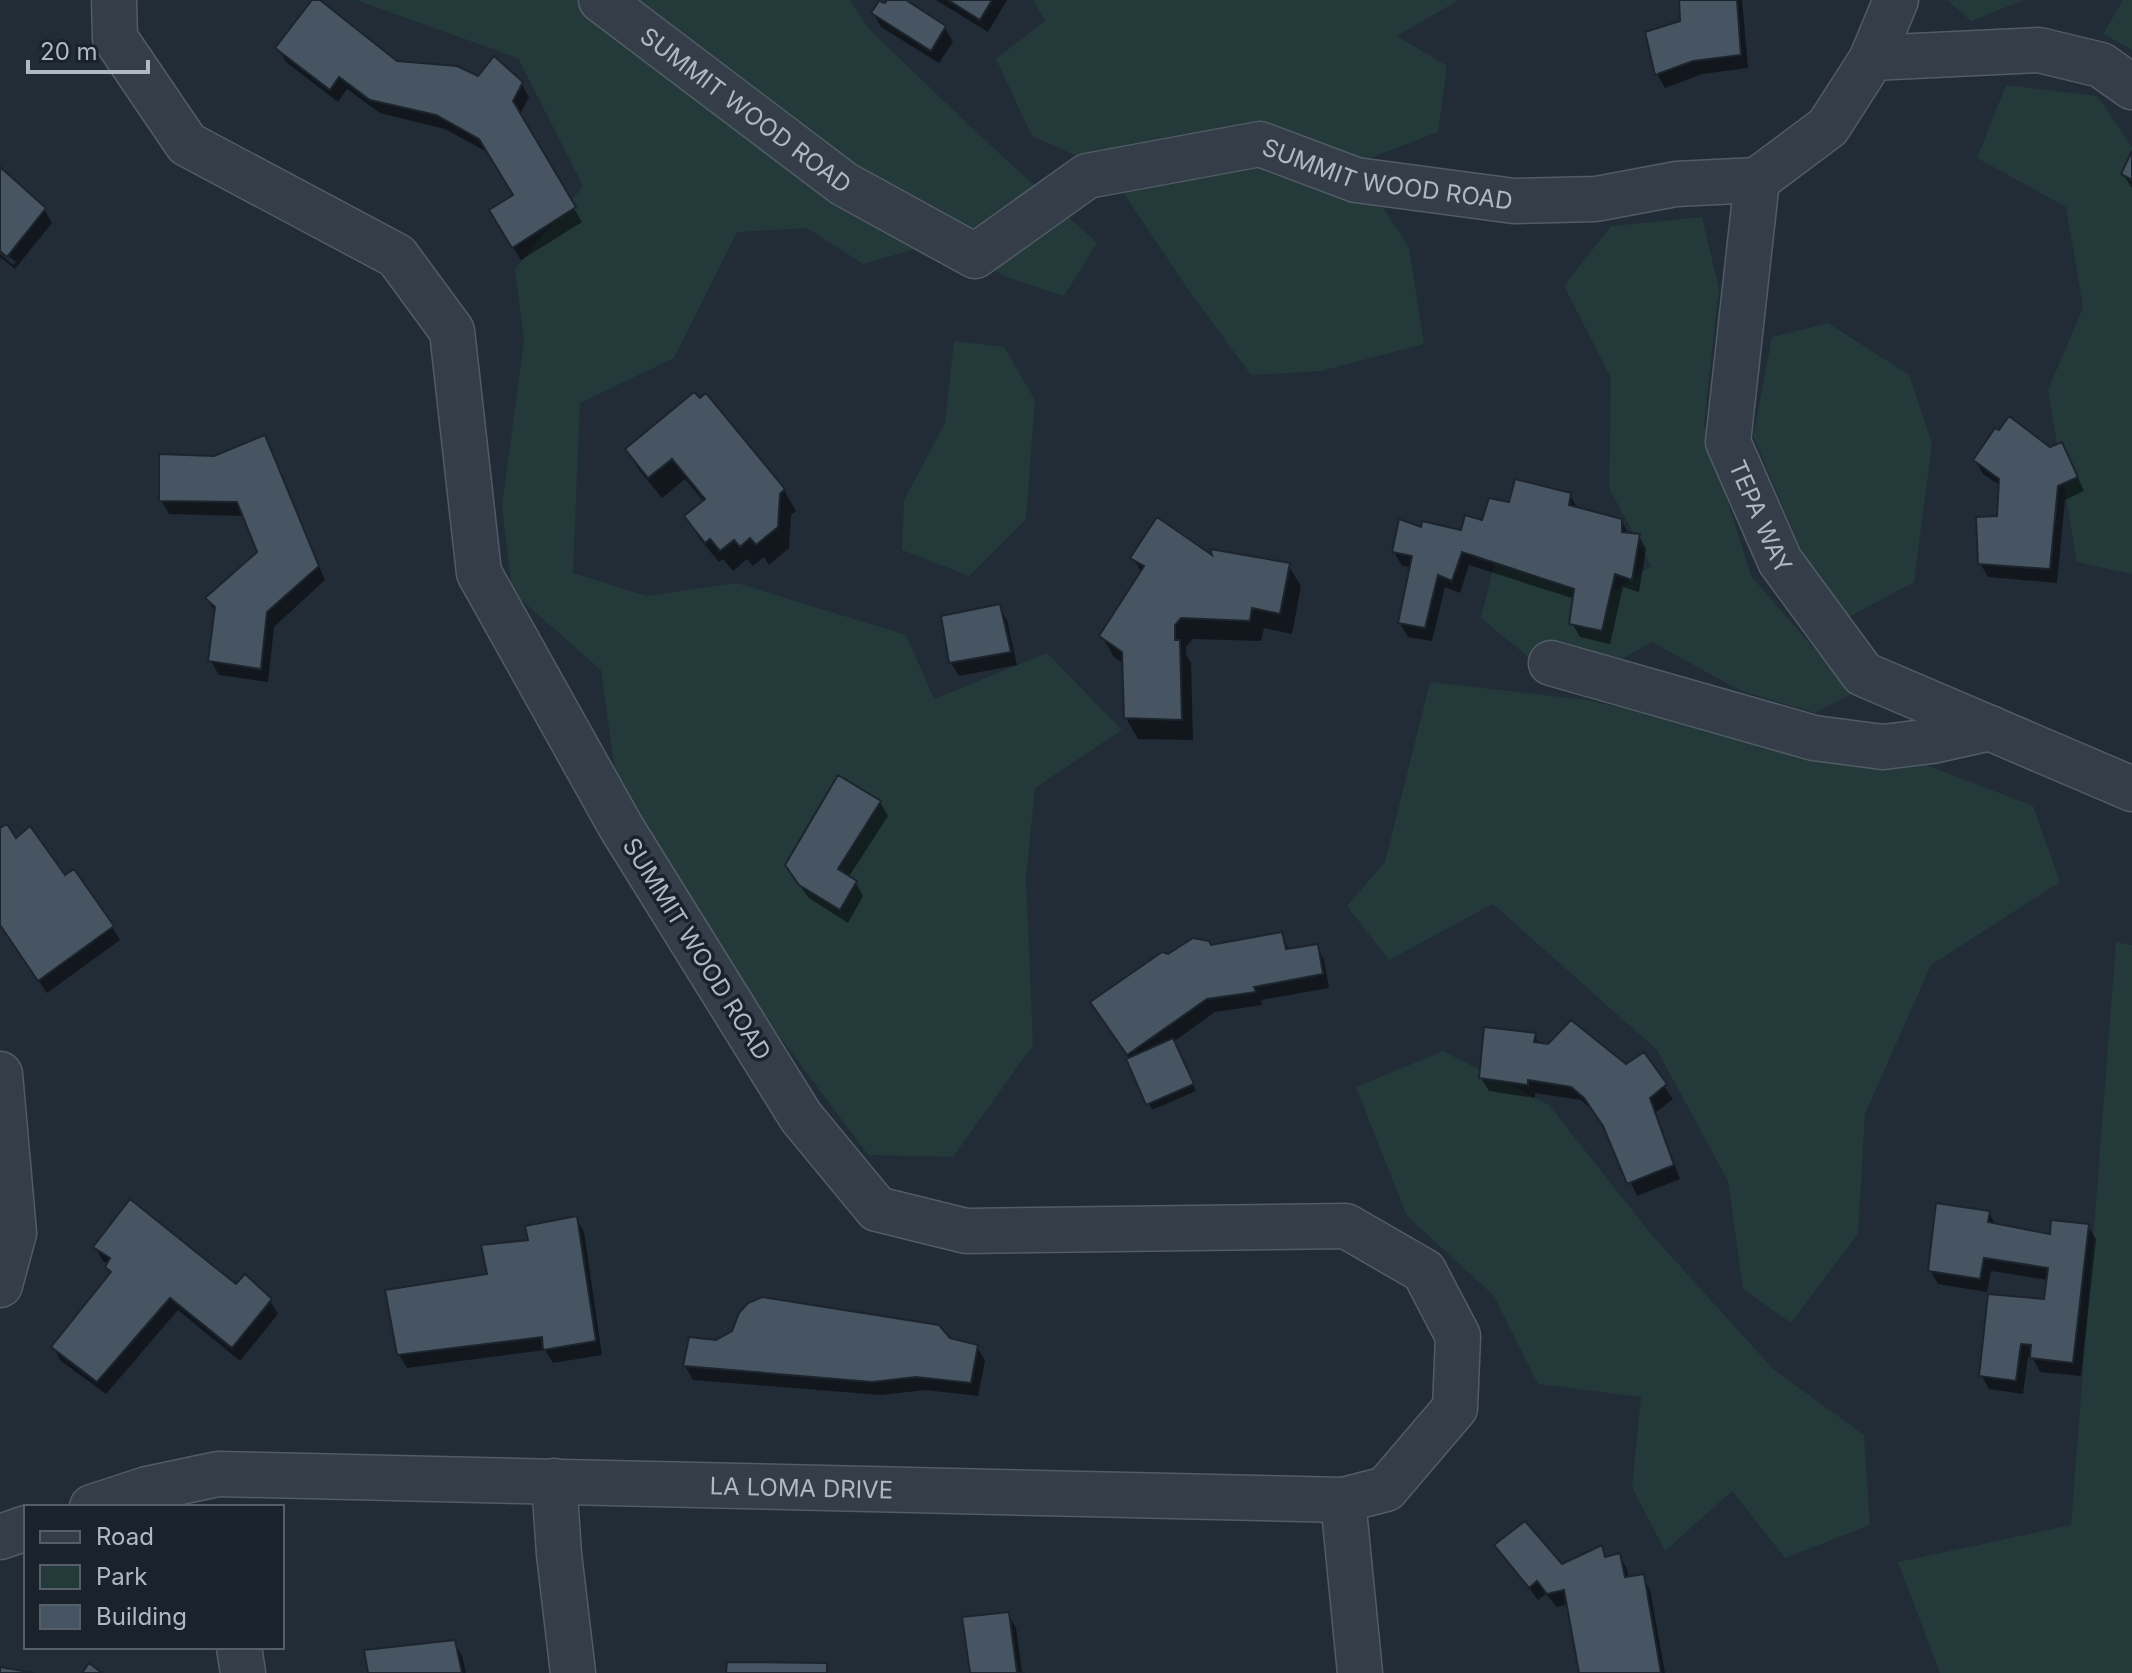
<svg xmlns="http://www.w3.org/2000/svg" width="2132" height="1673" viewBox="0 0 2132 1673" font-family="Inter,sans-serif">
<style>
.green{fill:#243939}
.shadow{fill:#0007}
.building{fill:#475461;stroke:#1c252e;stroke-width:2}
.lines{fill:none;stroke-linecap:round;stroke-linejoin:round}
.minor-casing{stroke:#525c65;stroke-width:47}
.minor{stroke:#353e48;stroke-width:44}
.labels{text-anchor:middle;dominant-baseline:central;stroke-width:7;stroke-linejoin:round;paint-order:stroke}
.street-label{font-size:24px;fill:#afb9c4;stroke:#1a232c}
</style>
<rect width="100%" height="100%" fill="#212c37"/>
<path class="green" d="M 356,0 L 850,0 L 869,29 L 974,130 L 1097,243 L 1064,296 L 1004,276 L 951,239 L 863,264 L 807,228 L 737,232 L 674,358 L 580,403 L 573,573 L 647,596 L 737,583 L 906,635 L 934,699 L 1047,653 L 1122,730 L 1035,788 L 1026,878 L 1033,1045 L 953,1157 L 868,1155 L 771,1025 L 616,779 L 601,670 L 512,592 L 502,506 L 524,341 L 515,269 L 583,186 L 518,58 Z
M 1033,0 L 1459,0 L 1397,36 L 1447,66 L 1438,132 L 1355,164 L 1409,248 L 1424,344 L 1321,371 L 1251,375 L 1192,295 L 1108,170 L 1032,136 L 996,59 L 1045,21 Z
M 1947,0 L 2024,0 L 1971,21 Z
M 2123,0 L 2132,0 L 2132,50 L 2103,34 Z
M 2006,85 L 2097,96 L 2132,147 L 2132,574 L 2077,562 L 2048,390 L 2083,308 L 2066,207 L 1977,158 Z
M 1702,217 L 1719,289 L 1704,424 L 1751,576 L 1853,693 L 1815,713 L 1741,691 L 1652,642 L 1607,667 L 1538,665 L 1481,618 L 1496,557 L 1601,599 L 1651,566 L 1609,488 L 1611,378 L 1564,286 L 1611,226 Z
M 1828,323 L 1909,375 L 1932,444 L 1914,582 L 1849,617 L 1805,559 L 1753,436 L 1772,337 Z
M 954,341 L 1004,347 L 1035,400 L 1026,519 L 969,576 L 902,550 L 904,500 L 945,423 Z
M 1430,682 L 1588,700 L 1725,733 L 1875,745 L 2033,806 L 2060,882 L 1931,965 L 1865,1114 L 1858,1234 L 1791,1323 L 1743,1289 L 1728,1181 L 1657,1050 L 1493,904 L 1389,960 L 1347,906 L 1385,862 Z
M 2116,942 L 2132,945 L 2132,1673 L 1940,1673 L 1898,1562 L 2071,1525 Z
M 1443,1051 L 1549,1105 L 1651,1234 L 1773,1369 L 1864,1435 L 1870,1525 L 1785,1558 L 1732,1491 L 1665,1551 L 1632,1487 L 1641,1397 L 1538,1384 L 1494,1296 L 1407,1216 L 1356,1087 Z"/>
<path class="shadow" d="M 314,0 L 396,63 L 521,83 L 529,97 L 519,116 L 582,222 L 521,260 L 491,211 L 515,196 L 489,153 L 445,129 L 380,113 L 347,89 L 338,102 L 286,62 L 278,48 Z
M 889,0 L 902,0 L 945,28 L 953,42 L 939,63 L 881,27 L 873,13 Z
M 936,0 L 1007,0 L 988,32 Z
M 1681,0 L 1742,0 L 1748,68 L 1702,74 L 1665,88 L 1657,74 L 1647,33 L 1682,22 Z
M 2132,156 L 2132,188 L 2123,174 Z
M 0,170 L 44,209 L 52,223 L 15,269 L 0,257 L 0,254 L 13,265 L 16,262 L 0,249 Z
M 694,395 L 784,490 L 796,511 L 791,515 L 789,548 L 769,565 L 764,557 L 753,566 L 747,559 L 733,571 L 723,559 L 719,562 L 699,538 L 687,517 L 704,502 L 685,479 L 662,498 L 639,470 L 627,450 Z
M 264,438 L 325,580 L 274,627 L 268,682 L 219,675 L 211,661 L 216,613 L 207,599 L 259,552 L 244,516 L 169,514 L 161,500 Z
M 2049,449 L 2069,458 L 2084,491 L 2065,500 L 2057,583 L 1988,577 L 1980,563 L 1999,518 L 2001,486 L 1983,474 L 1975,460 Z
M 1570,495 L 1578,509 L 1621,520 L 1629,535 L 1639,536 L 1646,549 L 1639,592 L 1623,587 L 1610,644 L 1580,637 L 1572,623 L 1575,599 L 1469,565 L 1460,593 L 1445,587 L 1432,641 L 1408,637 L 1400,623 L 1412,567 L 1402,566 L 1394,552 L 1422,530 L 1463,533 L 1511,504 Z
M 1133,558 L 1288,565 L 1301,586 L 1292,634 L 1264,628 L 1261,641 L 1193,639 L 1186,647 L 1186,654 L 1191,663 L 1193,740 L 1138,739 L 1126,718 L 1124,664 L 1114,657 L 1102,636 L 1142,573 Z
M 999,606 L 1007,620 L 1017,665 L 959,676 L 951,663 L 943,618 Z
M 880,802 L 888,816 L 848,878 L 855,882 L 863,896 L 848,923 L 809,898 L 795,879 Z
M 0,831 L 64,877 L 112,927 L 120,940 L 47,993 L 0,924 Z
M 1281,935 L 1290,951 L 1317,946 L 1324,960 L 1329,988 L 1261,1000 L 1262,1005 L 1215,1012 L 1173,1042 L 1196,1091 L 1152,1110 L 1130,1059 L 1101,1016 L 1168,956 Z
M 1534,1035 L 1540,1045 L 1626,1066 L 1643,1055 L 1673,1099 L 1656,1112 L 1680,1179 L 1637,1196 L 1607,1131 L 1594,1112 L 1581,1100 L 1535,1093 L 1535,1098 L 1489,1091 L 1481,1078 Z
M 1989,1213 L 1996,1226 L 2051,1236 L 2088,1226 L 2096,1239 L 2081,1376 L 2040,1372 L 2032,1357 L 2028,1357 L 2023,1394 L 1989,1389 L 1981,1375 L 2045,1302 L 2048,1280 L 1991,1271 L 1987,1292 L 1938,1284 L 1930,1270 Z
M 576,1218 L 584,1232 L 602,1355 L 553,1363 L 545,1350 L 407,1368 L 399,1355 L 530,1242 Z
M 95,1247 L 236,1287 L 270,1301 L 278,1314 L 240,1361 L 178,1310 L 106,1394 L 61,1361 L 53,1347 L 111,1274 L 107,1267 L 108,1264 L 103,1261 Z
M 734,1332 L 948,1339 L 977,1347 L 985,1361 L 978,1396 L 925,1390 L 881,1395 L 693,1380 L 685,1366 Z
M 1497,1545 L 1561,1567 L 1601,1548 L 1607,1558 L 1619,1555 L 1627,1569 L 1629,1578 L 1642,1576 L 1650,1590 L 1665,1673 L 1581,1673 L 1569,1604 L 1557,1607 L 1546,1594 L 1538,1600 Z
M 1008,1614 L 1016,1628 L 1022,1673 L 972,1673 Z
M 454,1642 L 462,1656 L 466,1673 L 370,1673 Z"/>
<path class="building" d="M 312,0 L 320,0 L 397,61 L 457,66 L 478,76 L 494,56 L 523,82 L 513,101 L 576,207 L 512,248 L 489,210 L 513,195 L 479,139 L 436,115 L 370,100 L 339,77 L 330,90 L 275,48 Z
M 887,0 L 906,0 L 946,26 L 931,51 L 871,13 L 879,1 L 885,3 Z
M 948,0 L 992,0 L 980,20 Z
M 1679,0 L 1737,0 L 1741,55 L 1693,61 L 1655,75 L 1645,32 L 1680,21 Z
M 2132,151 L 2132,180 L 2121,174 Z
M 0,167 L 46,208 L 7,257 L 0,251 Z
M 694,392 L 700,398 L 706,393 L 785,489 L 780,494 L 778,527 L 756,545 L 750,538 L 740,547 L 734,540 L 720,551 L 710,539 L 705,543 L 684,516 L 705,499 L 672,459 L 648,478 L 625,449 Z
M 2009,416 L 2050,447 L 2062,442 L 2078,477 L 2058,486 L 2050,569 L 1978,564 L 1976,517 L 1997,516 L 1999,479 L 1973,460 L 1995,428 L 1999,430 Z
M 265,435 L 319,566 L 267,612 L 261,669 L 208,661 L 215,607 L 205,598 L 257,552 L 237,502 L 159,501 L 159,454 L 214,456 Z
M 1515,479 L 1571,493 L 1569,505 L 1622,519 L 1622,532 L 1640,534 L 1632,580 L 1615,574 L 1602,631 L 1569,624 L 1574,589 L 1462,552 L 1452,581 L 1438,575 L 1425,628 L 1398,623 L 1412,556 L 1392,552 L 1399,519 L 1421,527 L 1422,521 L 1461,530 L 1465,515 L 1482,520 L 1489,498 L 1509,502 Z
M 1157,517 L 1212,555 L 1210,549 L 1290,563 L 1280,614 L 1252,608 L 1250,621 L 1181,618 L 1175,625 L 1175,640 L 1180,640 L 1182,720 L 1124,718 L 1122,652 L 1099,636 L 1144,566 L 1130,558 Z
M 1000,604 L 1011,652 L 949,663 L 941,616 Z
M 838,775 L 881,801 L 838,869 L 857,881 L 840,910 L 799,885 L 785,865 Z
M 7,824 L 16,838 L 30,826 L 65,875 L 74,869 L 114,926 L 38,981 L 0,925 L 0,828 Z
M 1282,932 L 1286,949 L 1318,944 L 1323,974 L 1254,987 L 1256,992 L 1207,999 L 1127,1055 L 1090,1002 L 1162,952 L 1168,954 L 1193,938 L 1209,941 L 1211,945 Z
M 1571,1020 L 1626,1064 L 1644,1052 L 1667,1084 L 1650,1098 L 1674,1165 L 1627,1184 L 1603,1126 L 1584,1098 L 1571,1087 L 1528,1080 L 1528,1085 L 1479,1078 L 1484,1027 L 1536,1033 L 1534,1042 L 1548,1044 Z
M 1173,1038 L 1194,1084 L 1146,1105 L 1126,1059 Z
M 130,1199 L 236,1284 L 245,1274 L 272,1299 L 232,1348 L 170,1298 L 97,1382 L 51,1347 L 111,1272 L 105,1267 L 110,1258 L 93,1247 Z
M 1936,1203 L 1990,1211 L 1988,1222 L 2050,1234 L 2051,1220 L 2089,1224 L 2073,1363 L 2030,1358 L 2031,1345 L 2021,1344 L 2016,1381 L 1979,1376 L 1988,1294 L 2044,1299 L 2048,1268 L 1984,1258 L 1980,1279 L 1928,1271 Z
M 577,1216 L 596,1341 L 543,1350 L 542,1337 L 397,1355 L 385,1290 L 487,1274 L 481,1245 L 528,1240 L 525,1226 Z
M 762,1297 L 939,1325 L 950,1338 L 978,1345 L 971,1383 L 916,1377 L 872,1382 L 683,1366 L 689,1337 L 716,1340 L 732,1331 L 739,1313 L 748,1303 Z
M 1525,1521 L 1562,1564 L 1602,1545 L 1605,1557 L 1620,1553 L 1625,1577 L 1644,1574 L 1661,1673 L 1579,1673 L 1564,1590 L 1547,1594 L 1537,1581 L 1529,1588 L 1494,1545 Z
M 1009,1612 L 1017,1672 L 1025,1673 L 970,1673 L 962,1617 Z
M 455,1640 L 462,1673 L 368,1673 L 364,1650 Z
M 727,1662 L 827,1663 L 827,1673 L 726,1673 Z
M 89,1663 L 102,1673 L 82,1673 Z
M 0,1667 L 34,1673 L 0,1673 Z"/>
<g class="lines">
<defs>
<g id="minor">
<path id="s1" d="M 601,0 L 844,184 L 975,256 L 1087,176 L 1260,144 L 1356,180 L 1514,201 L 1596,199 L 1676,184 L 1757,180"/>
<path id="s2" d="M 1896,0 L 1871,60 L 1828,127 L 1757,180 L 1728,442 L 1780,561 L 1863,674 L 2132,789"/>
<path d="M 1872,58 L 2039,50 L 2101,65 L 2132,87"/>
<path d="M 1551,663 L 1814,738 L 1883,747 L 1932,741 L 1990,728"/>
<path d="M 0,1074 L 14,1233 L 0,1285"/>
<path d="M 554,1481 L 559,1554 L 573,1673"/>
<path d="M 1343,1500 L 1360,1673"/>
<path id="s3" d="M 92,1507 L 147,1489 L 218,1474 L 1343,1500 L 1386,1489 L 1455,1408 L 1458,1336 L 1424,1271 L 1346,1226 L 966,1231 L 877,1209 L 801,1117 L 621,827 L 479,573 L 452,331 L 397,256 L 187,144 L 115,38 L 114,0"/>
<path d="M 0,1537 L 26,1528"/>
<path d="M 239,1647 L 243,1673"/>
</g>
</defs>
<use href="#minor" class="minor-casing"/>
<use href="#minor" class="minor"/>
</g>
<g class="labels">
<g class="street-label">
<text stroke="none"><textPath href="#s1" startOffset="182">SUMMIT WOOD ROAD</textPath></text>
<text stroke="none"><textPath href="#s1" startOffset="900">SUMMIT WOOD ROAD</textPath></text>
<text stroke="none"><textPath href="#s2" startOffset="578">TEPA WAY</textPath></text>
<text transform="translate(697 949) rotate(58)">SUMMIT WOOD ROAD</text>
<text stroke="none"><textPath href="#s3" startOffset="714">LA LOMA DRIVE</textPath></text>
</g>
</g>
<rect x="24" y="1505" width="260" height="144" fill="#1a232c" stroke="#565f69" stroke-width="2"/>
<rect x="40" y="1531" width="40" height="12" fill="#353e48" stroke="#565f69" stroke-width="2"/>
<text x="96" y="1545" font-size="24" fill="#afb9c4">Road</text>
<rect x="40" y="1565" width="40" height="24" fill="#243939" stroke="#565f69" stroke-width="2"/>
<text x="96" y="1585" font-size="24" fill="#afb9c4">Park</text>
<rect x="40" y="1605" width="40" height="24" fill="#475461" stroke="#565f69" stroke-width="2"/>
<text x="96" y="1625" font-size="24" fill="#afb9c4">Building</text>
<path d="M28 60v12h120v-12" fill="none" stroke="#afb9c4" stroke-width="4"/>
<text x="40" y="60" font-size="24" fill="#afb9c4" stroke="#1a232c" stroke-width="6" paint-order="stroke">20 m</text>
</svg>
